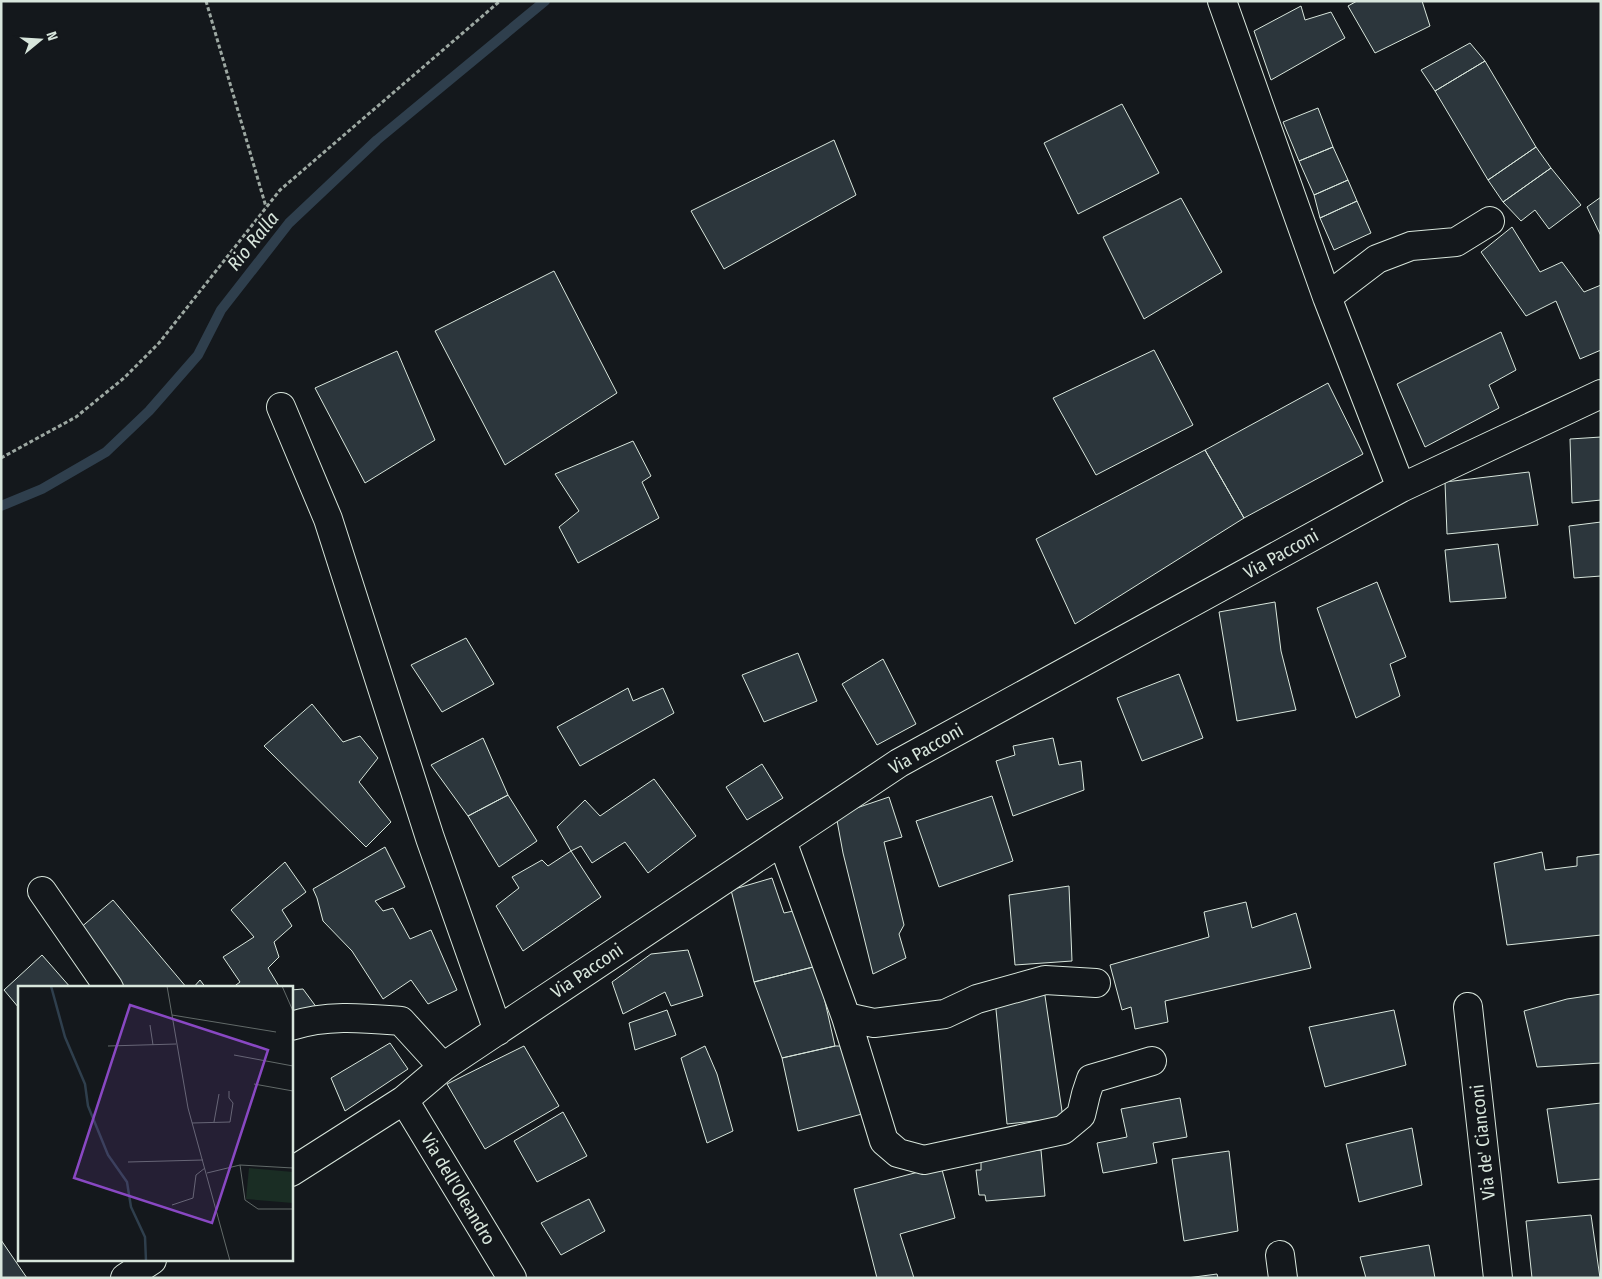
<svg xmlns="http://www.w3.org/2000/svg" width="1602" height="1279" viewBox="0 0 1602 1279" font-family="'Fira Sans Condensed',sans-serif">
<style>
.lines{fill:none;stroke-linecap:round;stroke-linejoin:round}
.stream{stroke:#2f3f4d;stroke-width:10}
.building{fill:#2c363c;stroke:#d8e6dc}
.minor-casing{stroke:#d8e6dc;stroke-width:30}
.path{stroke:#9da8a2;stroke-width:3;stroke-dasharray:4 2.5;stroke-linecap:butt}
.minor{stroke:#14181c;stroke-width:28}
.labels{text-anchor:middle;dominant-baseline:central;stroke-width:4;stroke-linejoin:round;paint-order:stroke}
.street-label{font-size:18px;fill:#d8e6dc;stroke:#14181c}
.water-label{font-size:19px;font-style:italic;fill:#d8e6dc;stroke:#14181c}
.inset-river{fill:none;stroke:#2f3f4d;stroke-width:2.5}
.inset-road{fill:none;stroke:#626a69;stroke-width:1}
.view{fill:#8948c3;fill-opacity:0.15;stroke:#8948c3;stroke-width:2.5}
.inset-edge{fill:none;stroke:#d8e6dc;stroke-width:2.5}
</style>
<rect width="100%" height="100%" fill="#14181c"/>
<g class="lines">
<path class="stream" d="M 1,506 L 42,489 L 106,452 L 149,411 L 198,355 L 221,310 L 289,223 L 377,140 L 545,1"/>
</g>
<path class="building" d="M 1357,1 L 1422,1 L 1430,26 L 1375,53 L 1348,6 Z
M 1301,6 L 1305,20 L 1331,12 L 1345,38 L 1271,80 L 1254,31 Z
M 1470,43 L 1485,61 L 1435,91 L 1421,70 Z
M 1485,61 L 1536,147 L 1488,180 L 1435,91 Z
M 1122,104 L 1159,173 L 1078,214 L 1044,143 Z
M 1318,108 L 1333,147 L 1299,161 L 1283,122 Z
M 834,140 L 856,195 L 724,269 L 691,211 Z
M 1333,147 L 1348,180 L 1314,195 L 1299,161 Z
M 1536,147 L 1551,168 L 1503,202 L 1488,180 Z
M 1551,168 L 1581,205 L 1549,229 L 1535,210 L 1521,221 L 1503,202 Z
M 1348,180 L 1357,201 L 1320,218 L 1314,195 Z
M 1601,197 L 1601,236 L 1587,207 Z
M 1181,198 L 1222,272 L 1144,319 L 1103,237 Z
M 1357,201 L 1371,233 L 1334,250 L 1320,218 Z
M 1512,227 L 1540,272 L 1562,262 L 1584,292 L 1601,285 L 1601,350 L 1580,359 L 1556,301 L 1526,316 L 1481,252 Z
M 554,271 L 617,393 L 505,465 L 435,331 Z
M 1501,332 L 1516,370 L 1489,385 L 1499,408 L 1425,447 L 1397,384 Z
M 1154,350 L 1193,425 L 1096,475 L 1053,398 Z
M 397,351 L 435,440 L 365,483 L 315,388 Z
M 1328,383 L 1363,454 L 1244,518 L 1205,450 Z
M 1601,437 L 1601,500 L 1572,503 L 1570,439 Z
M 633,441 L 651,476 L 642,482 L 659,518 L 578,563 L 559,527 L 579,511 L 555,474 Z
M 1205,450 L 1244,518 L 1075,624 L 1036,539 Z
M 1529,472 L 1538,525 L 1447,534 L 1445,482 Z
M 1601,522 L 1601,576 L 1574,578 L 1569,526 Z
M 1498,544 L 1506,598 L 1450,602 L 1445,550 Z
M 1377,582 L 1406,657 L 1390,664 L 1400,696 L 1356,718 L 1317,608 Z
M 1275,602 L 1281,651 L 1296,710 L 1237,721 L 1219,612 Z
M 466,638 L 494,684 L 442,712 L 411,665 Z
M 798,653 L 817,701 L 764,722 L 742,675 Z
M 883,659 L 916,724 L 877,745 L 842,684 Z
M 1179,674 L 1203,738 L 1142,761 L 1117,698 Z
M 628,688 L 633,701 L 663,688 L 674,713 L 580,766 L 557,727 Z
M 312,704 L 343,742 L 360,736 L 378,758 L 359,782 L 391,822 L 366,847 L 264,746 Z
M 483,738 L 508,795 L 468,816 L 431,765 Z
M 1053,738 L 1059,765 L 1081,761 L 1084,790 L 1013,816 L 996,761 L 1015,755 L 1013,746 Z
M 762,764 L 783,798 L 747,820 L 726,787 Z
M 654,779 L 696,836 L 648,873 L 625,842 L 592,863 L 581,846 L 571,851 L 557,827 L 585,800 L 600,816 Z
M 508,795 L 537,841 L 499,867 L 468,816 Z
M 992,796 L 1013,861 L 939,887 L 916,821 Z
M 889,797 L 902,837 L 884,842 L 904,925 L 899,934 L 906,958 L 873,974 L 843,853 L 836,815 Z
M 385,847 L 405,887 L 375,901 L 383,911 L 393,908 L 410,939 L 431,930 L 457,990 L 428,1004 L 411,980 L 383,999 L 352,951 L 323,921 L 317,898 L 313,889 Z
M 571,851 L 601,897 L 523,951 L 496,906 L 519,888 L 512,877 L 542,860 L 548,866 Z
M 1542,852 L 1545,870 L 1577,866 L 1577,857 L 1601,854 L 1601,935 L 1507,945 L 1494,863 Z
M 285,862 L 306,892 L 282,910 L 292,926 L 274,942 L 279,957 L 268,968 L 280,988 L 232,988 L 240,982 L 223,957 L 254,937 L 231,910 Z
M 772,878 L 784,913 L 798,910 L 817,966 L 754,982 L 731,890 Z
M 1069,886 L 1072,961 L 1015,965 L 1009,895 Z
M 113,900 L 187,988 L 125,988 L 79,929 Z
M 1246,902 L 1252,928 L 1296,913 L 1311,968 L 1165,1001 L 1168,1022 L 1135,1029 L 1131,1007 L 1122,1010 L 1110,965 L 1209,937 L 1204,912 Z
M 688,950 L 703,996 L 671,1006 L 665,992 L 623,1014 L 612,982 L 651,954 Z
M 42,955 L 71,988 L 19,988 L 19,1008 L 4,990 Z
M 817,966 L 835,1046 L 782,1058 L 754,982 Z
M 200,980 L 206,988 L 193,988 Z
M 303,989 L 317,1008 L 291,1016 L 291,990 Z
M 1044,989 L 1063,1118 L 1007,1124 L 995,999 Z
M 1601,994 L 1601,1063 L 1537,1067 L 1524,1011 L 1567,999 Z
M 667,1010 L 676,1035 L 635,1050 L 629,1023 Z
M 1394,1010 L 1406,1065 L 1325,1087 L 1309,1027 Z
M 390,1043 L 408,1069 L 345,1111 L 331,1078 Z
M 524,1046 L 559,1106 L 485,1149 L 447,1084 Z
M 705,1046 L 717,1074 L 733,1131 L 707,1143 L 681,1058 Z
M 835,1046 L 844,1046 L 862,1114 L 798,1131 L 782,1058 Z
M 1180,1098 L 1187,1137 L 1153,1143 L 1157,1163 L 1103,1173 L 1097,1143 L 1127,1137 L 1121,1109 Z
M 1601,1103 L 1601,1179 L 1558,1183 L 1547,1109 Z
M 563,1112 L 587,1156 L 537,1182 L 514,1141 Z
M 1412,1128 L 1422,1185 L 1359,1202 L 1346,1144 Z
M 1041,1150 L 1045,1196 L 986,1201 L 985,1195 L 979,1195 L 976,1170 L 981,1170 L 981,1156 Z
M 1229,1151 L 1238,1231 L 1184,1241 L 1172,1159 Z
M 941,1166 L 955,1218 L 900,1234 L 914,1278 L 877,1278 L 854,1189 Z
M 589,1199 L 605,1231 L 561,1255 L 541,1223 Z
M 1591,1215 L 1600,1278 L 1532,1278 L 1526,1221 Z
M 1,1240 L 27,1278 L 1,1278 Z
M 1429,1245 L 1435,1278 L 1366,1278 L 1360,1257 Z
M 1217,1274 L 1218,1278 L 1187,1278 Z"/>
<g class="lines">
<defs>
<path id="minor" d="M 1222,1 L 1327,297 L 1401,488
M 1327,297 L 1377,259 L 1411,246 L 1456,242 L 1490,221
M 281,407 L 328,519 L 430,838 L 498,1031
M 782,841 L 846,1017 L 884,1141 L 898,1153 L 924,1160 L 1063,1130 L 1081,1115 L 1086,1094 L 1091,1079 L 1152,1061
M 42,891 L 109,988
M 1468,1007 L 1498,1278
M 846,1017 L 874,1023 L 945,1014 L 977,999 L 1045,980 L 1096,983
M 291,1026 C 327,1014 365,1018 401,1021 L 443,1067
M 404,1100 L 512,1278
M 291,1172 L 404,1100 L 443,1067 L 899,763 L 1401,488 L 1601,394
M 1280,1255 L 1283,1278
M 125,1278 L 152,1260"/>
</defs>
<use href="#minor" class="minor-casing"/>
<path class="path" d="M 206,1 L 266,207
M 1,458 L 76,417 L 124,378 L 159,343 L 280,190 L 500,1"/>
<use href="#minor" class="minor"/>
</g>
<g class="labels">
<g class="street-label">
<text transform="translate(1281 554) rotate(-29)">Via Pacconi</text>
<text transform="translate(926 749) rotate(-30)">Via Pacconi</text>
<text transform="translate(587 971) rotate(-34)">Via Pacconi</text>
<text transform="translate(1483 1142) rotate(-96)">Via de' Cianconi</text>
<text transform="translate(458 1189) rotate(59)">Via dell'Oleandro</text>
</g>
<g class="water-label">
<text transform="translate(253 241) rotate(-51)">Rio Ralla</text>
</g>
</g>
<g transform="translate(18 986)">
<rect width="275" height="275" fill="#14181c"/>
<path d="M 231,182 L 275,186 L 275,217 L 228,213 Z" fill="#1a2d24"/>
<path class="inset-river" d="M 33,0 L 47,51 L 67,98 L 70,120 L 90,169 L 109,196 L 113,221 L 127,251 L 128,275"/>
<path class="inset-road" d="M 149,0 L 170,122 L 212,275M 264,0 L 275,25M 154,29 L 258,46M 132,39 L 135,59M 90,60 L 158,58M 216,69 L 275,80M 236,98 L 275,105M 196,136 L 201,108M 174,137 L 212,136 L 215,117 L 211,112 L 211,105M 110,176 L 185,174M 222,179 L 227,214 L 240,223 L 275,223M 189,187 L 222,179 L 275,182M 154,219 L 175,212 L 178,189 L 187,182"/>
<path class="view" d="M 112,19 L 250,64 L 194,237 L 56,192 Z"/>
<rect width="275" height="275" class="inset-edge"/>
</g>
<rect width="1602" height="1279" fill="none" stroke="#d8e6dc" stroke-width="5"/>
<g transform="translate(40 40) rotate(72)" stroke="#14181c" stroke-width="4" paint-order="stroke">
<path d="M0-4L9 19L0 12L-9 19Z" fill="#d8e6dc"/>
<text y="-8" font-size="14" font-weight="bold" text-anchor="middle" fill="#d8e6dc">N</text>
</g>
</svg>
